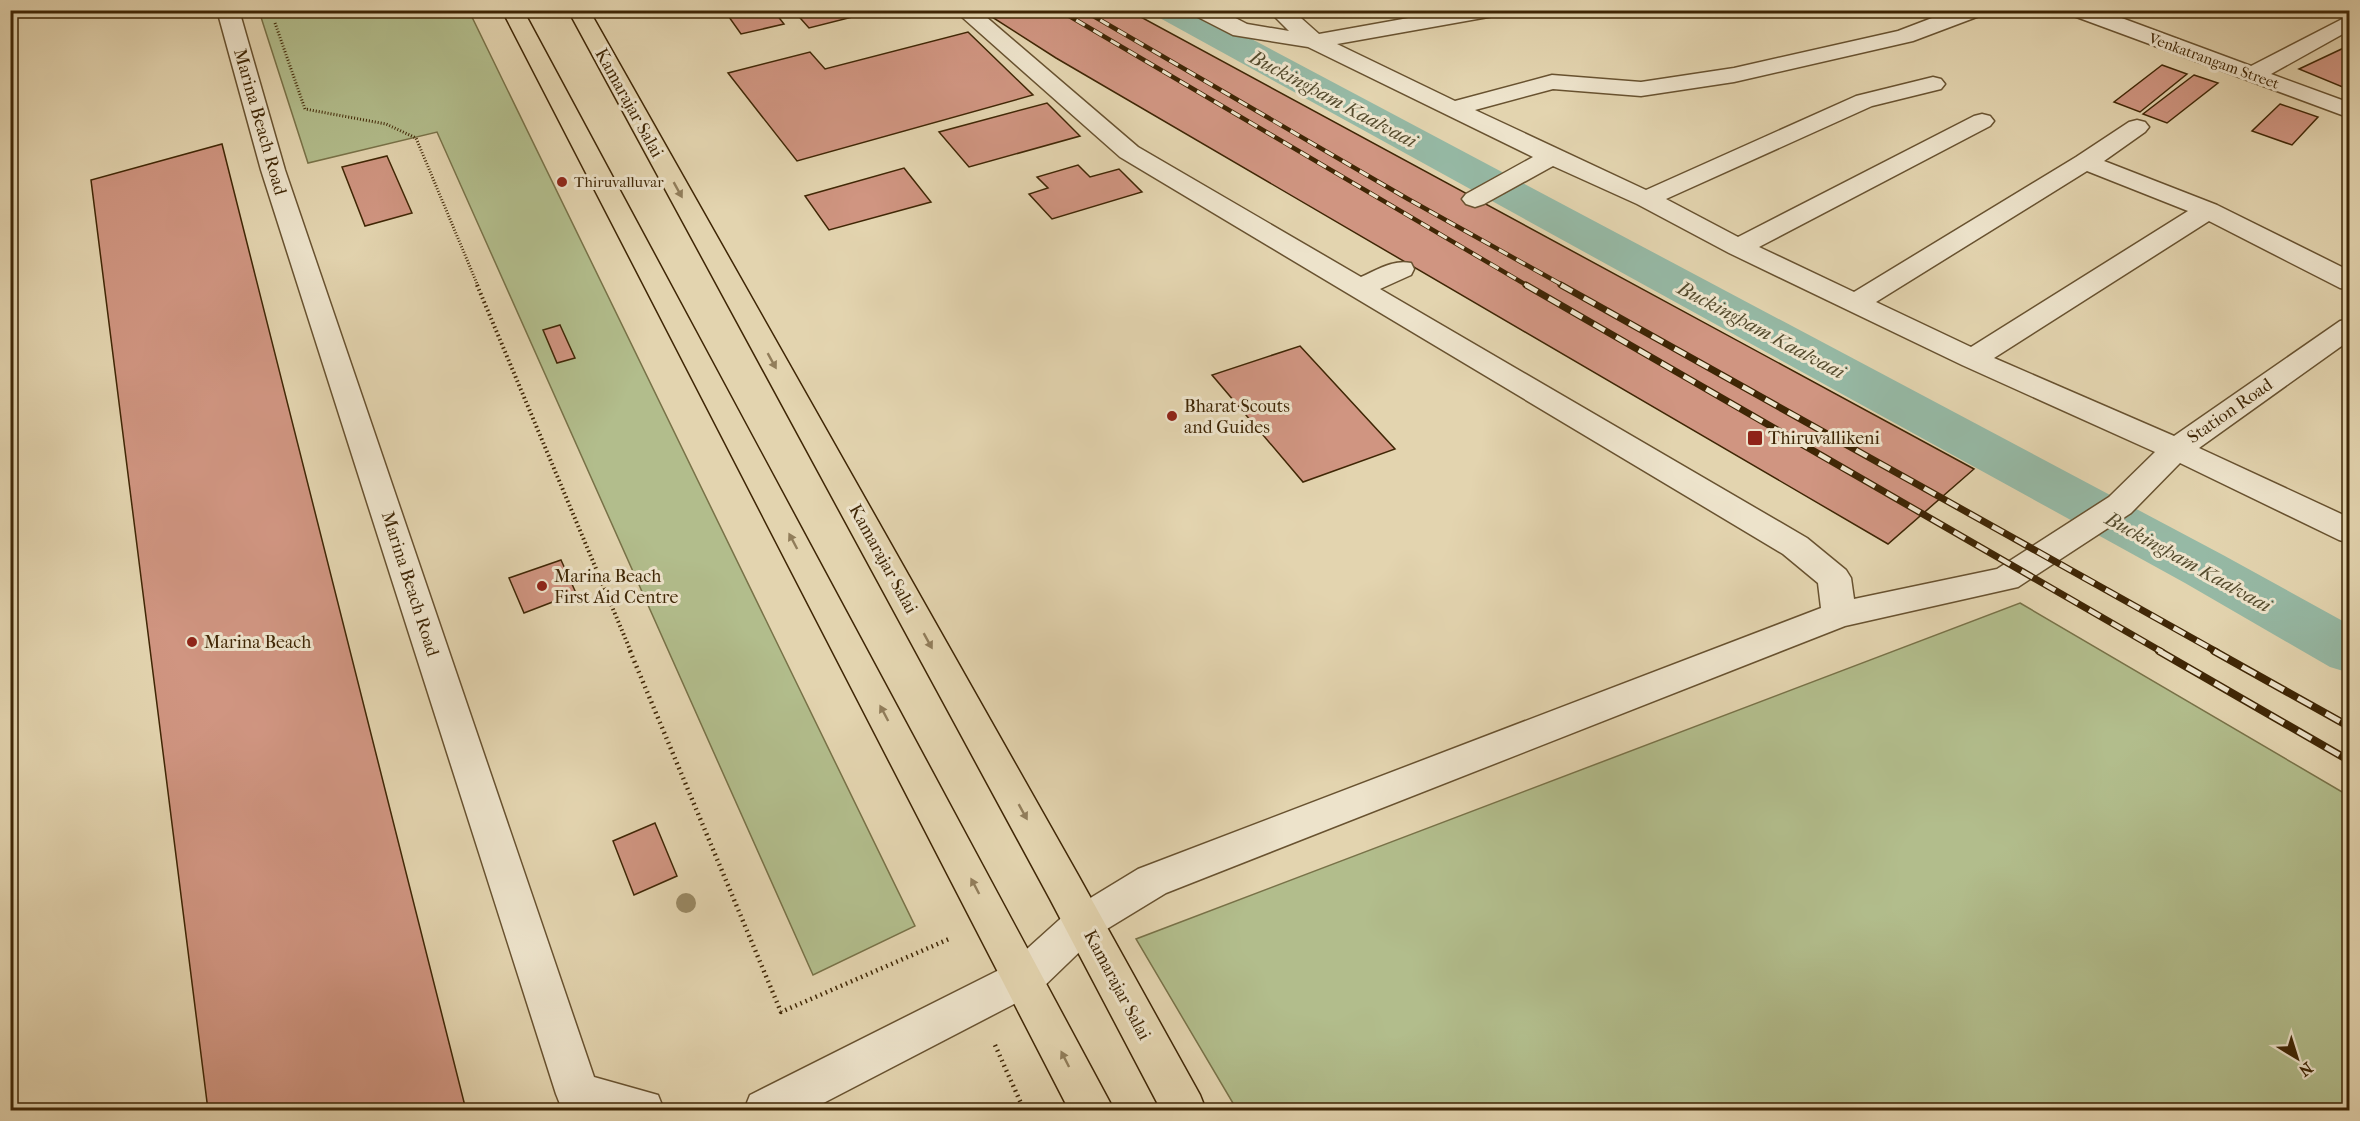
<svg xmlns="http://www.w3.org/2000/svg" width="2360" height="1121" viewBox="0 0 2360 1121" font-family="'IM FELL French Canon',serif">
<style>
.green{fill:#b2bd8c;stroke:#787248;stroke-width:1.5}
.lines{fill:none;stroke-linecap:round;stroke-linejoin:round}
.canal{fill:#96b9a5;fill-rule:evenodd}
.building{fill:#d09581;stroke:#3f2605;stroke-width:1.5}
.minor-casing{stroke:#685230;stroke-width:3}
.major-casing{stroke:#3f2605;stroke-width:3}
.path-far2{stroke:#3f2605;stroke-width:3;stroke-dasharray:1 2;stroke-linecap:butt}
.path-far1{stroke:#3f2605;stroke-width:4;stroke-dasharray:1.5 3;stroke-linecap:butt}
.path{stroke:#3f2605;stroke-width:4.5;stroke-dasharray:1.5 4;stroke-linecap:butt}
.minor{fill:#ede3cb;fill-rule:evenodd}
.major{fill:#e3d4af;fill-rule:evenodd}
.rail-far2-casing{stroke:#3f2605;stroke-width:4.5}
.rail-far1-casing{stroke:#3f2605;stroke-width:7}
.rail-casing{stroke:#3f2605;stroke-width:8}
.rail-far2{stroke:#ede3cb;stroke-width:3;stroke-dasharray:10;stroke-linecap:butt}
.rail-far1{stroke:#ede3cb;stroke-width:4.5;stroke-dasharray:13;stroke-linecap:butt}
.rail{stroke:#ede3cb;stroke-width:5;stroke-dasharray:16;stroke-linecap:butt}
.tree{fill:#998964}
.oneway{fill:#917d5a}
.poi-dot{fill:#8f2418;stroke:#ede3cb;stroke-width:2}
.labels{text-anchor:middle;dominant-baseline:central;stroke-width:6;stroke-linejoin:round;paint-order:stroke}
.far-street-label{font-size:15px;fill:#3f2605;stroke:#ede3cb}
.far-poi-label{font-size:15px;fill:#3f2605;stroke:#ede3cb;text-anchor:start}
.street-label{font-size:18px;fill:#3f2605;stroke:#ede3cb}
.poi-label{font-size:18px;fill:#3f2605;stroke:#ede3cb;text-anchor:start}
.water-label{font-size:20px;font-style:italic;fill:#554b2d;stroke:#ede3cb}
</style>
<rect width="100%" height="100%" fill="#e3d4af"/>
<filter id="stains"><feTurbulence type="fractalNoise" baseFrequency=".00333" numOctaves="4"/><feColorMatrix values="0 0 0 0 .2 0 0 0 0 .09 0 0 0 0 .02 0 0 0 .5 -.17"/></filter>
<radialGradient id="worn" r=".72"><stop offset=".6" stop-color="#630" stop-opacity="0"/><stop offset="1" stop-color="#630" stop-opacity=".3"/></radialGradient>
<path class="green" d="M 259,11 L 469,11 L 915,926 L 813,975 L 437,132 L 308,163 Z
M 2020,603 L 2349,796 L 2349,1110 L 1237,1110 L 1136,939 Z"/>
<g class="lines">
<path class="canal" d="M 1153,10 L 1197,10 L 2223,555 L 2350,625 L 2350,673 L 2330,667 L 2185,583 L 1158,17 Z"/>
</g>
<path class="building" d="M 724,10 L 773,10 L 784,24 L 741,34 Z
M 793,10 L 880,10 L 809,28 Z
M 981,10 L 1128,10 L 1974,469 L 1888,544 L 1056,58 Z
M 968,32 L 1033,95 L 797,161 L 728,73 L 810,52 L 825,69 Z
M 2348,46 L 2350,86 L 2345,88 L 2299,69 Z
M 2162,65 L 2187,74 L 2140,112 L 2114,102 Z
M 2194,75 L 2218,83 L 2167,123 L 2143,114 Z
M 1047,103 L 1080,136 L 969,167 L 939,132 Z
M 2280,104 L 2318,117 L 2292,145 L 2252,131 Z
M 222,144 L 466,1110 L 208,1110 L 91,180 Z
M 387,156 L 412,213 L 365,226 L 342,167 Z
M 1078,165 L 1090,177 L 1119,169 L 1142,192 L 1052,219 L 1029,194 L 1048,188 L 1037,177 Z
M 904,168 L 931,202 L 829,230 L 805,196 Z
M 560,325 L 575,358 L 557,363 L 543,330 Z
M 1300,346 L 1395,449 L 1303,482 L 1212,375 Z
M 561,560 L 576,593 L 524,613 L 509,578 Z
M 655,823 L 677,876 L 634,895 L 613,841 Z"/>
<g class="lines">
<defs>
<path id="minor" d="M 217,10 L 239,10 L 285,170 L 594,1077 L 658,1095 L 664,1110 L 567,1110 L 562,1109 L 556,1094 L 261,170 Z
M 954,10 L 978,10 L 1138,147 L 1361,277 C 1377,270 1393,259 1411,263 L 1414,269 L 1411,275 L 1380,289 L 1807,538 L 1846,570 L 1851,578 L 1854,599 L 1997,569 L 2109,497 L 2155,452 L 1962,365 L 1729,253 L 1637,204 L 1553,166 L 1484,204 L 1475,207 L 1466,204 L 1462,199 L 1466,194 L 1533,157 L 1308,47 L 1233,35 L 1194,15 L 1192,10 L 1220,10 L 1247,24 L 1289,31 L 1268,10 L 1292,10 L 1319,34 L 1453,10 L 1504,10 L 1502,15 L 1494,16 L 1337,44 L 1455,101 L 1552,75 L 1641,82 L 1734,68 L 1898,31 L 1953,10 L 1984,10 L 1982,15 L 1913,41 L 1734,82 L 1641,96 L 1553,89 L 1475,110 L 1646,190 L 1856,96 L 1933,77 L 1941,79 L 1945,84 L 1941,89 L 1872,106 L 1666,199 L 1738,237 L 1974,116 L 1982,114 L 1990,116 L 1994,121 L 1990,126 L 1759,247 L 1854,292 L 2076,157 L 2129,122 L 2137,120 L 2145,122 L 2149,127 L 2145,132 L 2104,161 L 2217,205 L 2350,271 L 2350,290 L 2340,288 L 2209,221 L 1994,358 L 2174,436 L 2340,321 L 2350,319 L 2350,340 L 2199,448 L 2350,518 L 2350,543 L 2339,540 L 2180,463 L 2131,513 L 2018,587 L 1845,626 L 1166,893 L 1097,935 L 1039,991 L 810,1110 L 744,1110 L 750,1095 L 1009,965 L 1069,911 L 1138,869 L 1821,608 L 1818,583 L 1783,554 L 1120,157 ZM 2087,171 L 2188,211 L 1971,347 L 1876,302 Z
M 2069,10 L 2100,10 L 2251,66 L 2350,15 L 2350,30 L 2271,74 L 2350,103 L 2350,118 L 2071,15 Z"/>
<path id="major" d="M 502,10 L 523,10 L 1114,1110 L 1069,1110 Z
M 568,10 L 589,10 L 1078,875 L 1200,1095 L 1206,1110 L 1161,1110 L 1050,899 Z"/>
</defs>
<use href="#minor" class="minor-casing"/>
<use href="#major" class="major-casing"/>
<path class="path-far2" d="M 275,23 L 305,109 L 386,124 L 416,138 L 478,286"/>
<path class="path-far1" d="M 477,285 L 631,652"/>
<path class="path" d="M 630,651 L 781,1012 L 949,939
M 995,1045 L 1024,1110"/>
<use href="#minor" class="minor"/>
<use href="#major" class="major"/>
<defs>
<path id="rail-far2" d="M 1059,10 L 1528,286
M 1083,10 L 1408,199 L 1564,286"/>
<path id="rail-far1" d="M 1526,285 L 2162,652
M 1561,285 L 2217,652"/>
<path id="rail" d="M 2159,651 L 2350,761
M 2214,651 L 2350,727"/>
</defs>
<use href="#rail-far2" class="rail-far2-casing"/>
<use href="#rail-far1" class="rail-far1-casing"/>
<use href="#rail" class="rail-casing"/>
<use href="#rail-far2" class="rail-far2"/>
<use href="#rail-far1" class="rail-far1"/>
<use href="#rail" class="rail"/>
</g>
<circle class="tree" cx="686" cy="903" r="10"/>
<defs><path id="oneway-solid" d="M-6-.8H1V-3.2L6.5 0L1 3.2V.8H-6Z" transform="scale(1.5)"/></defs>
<g class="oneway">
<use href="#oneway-solid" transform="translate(678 190) rotate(61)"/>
<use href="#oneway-solid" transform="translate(772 361) rotate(61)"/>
<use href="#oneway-solid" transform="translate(793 541) rotate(-118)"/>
<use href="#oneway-solid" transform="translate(928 641) rotate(61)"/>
<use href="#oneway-solid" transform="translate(884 713) rotate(-118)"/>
<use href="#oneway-solid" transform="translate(1023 812) rotate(61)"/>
<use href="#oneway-solid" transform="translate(975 886) rotate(-118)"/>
<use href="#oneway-solid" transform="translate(1065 1059) rotate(-117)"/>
</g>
<g class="poi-dot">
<circle cx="562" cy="182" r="6"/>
<circle cx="1172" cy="416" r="6"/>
<rect x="1747" y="430" width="16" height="16" rx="3"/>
<circle cx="542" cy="586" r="6"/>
<circle cx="192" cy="642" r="6"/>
</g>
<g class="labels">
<g class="far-street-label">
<text transform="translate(2214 61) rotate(20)">Venkatrangam Street</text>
</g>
<g class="far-poi-label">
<text x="574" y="182">Thiruvalluvar</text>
</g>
<g class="street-label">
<text transform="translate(629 103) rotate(61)">Kamarajar Salai</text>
<text transform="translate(260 122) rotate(74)">Marina Beach Road</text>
<text transform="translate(2230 411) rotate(-35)">Station Road</text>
<text transform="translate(883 559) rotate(61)">Kamarajar Salai</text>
<text transform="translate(410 584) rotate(72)">Marina Beach Road</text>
<text transform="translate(1117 985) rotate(62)">Kamarajar Salai</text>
</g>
<g class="poi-label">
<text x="1184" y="406">Bharat Scouts<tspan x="1184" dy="21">and Guides</tspan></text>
<text x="1768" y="438">Thiruvallikeni</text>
<text x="554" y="576">Marina Beach<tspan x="554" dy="21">First Aid Centre</tspan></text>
<text x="204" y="642">Marina Beach</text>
</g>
<g class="water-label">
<text transform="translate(1333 99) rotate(28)">Buckingham Kaalvaai</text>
<text transform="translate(1761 330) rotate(28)">Buckingham Kaalvaai</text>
<text transform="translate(2188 562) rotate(29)">Buckingham Kaalvaai</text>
</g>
</g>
<rect width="2360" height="1121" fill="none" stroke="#e3d4af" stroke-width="36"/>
<rect x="12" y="12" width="2336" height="1097" fill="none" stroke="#3f2605" stroke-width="3"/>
<rect x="18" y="18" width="2324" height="1085" fill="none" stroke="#3f2605" stroke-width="1.5"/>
<g transform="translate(2297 1058) rotate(142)" stroke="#ede3cb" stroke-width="4.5" paint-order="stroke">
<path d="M0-4.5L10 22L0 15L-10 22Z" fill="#3f2605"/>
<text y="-9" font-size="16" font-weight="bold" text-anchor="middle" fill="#3f2605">N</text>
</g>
<rect width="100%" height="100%" filter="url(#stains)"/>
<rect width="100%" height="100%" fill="url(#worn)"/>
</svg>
